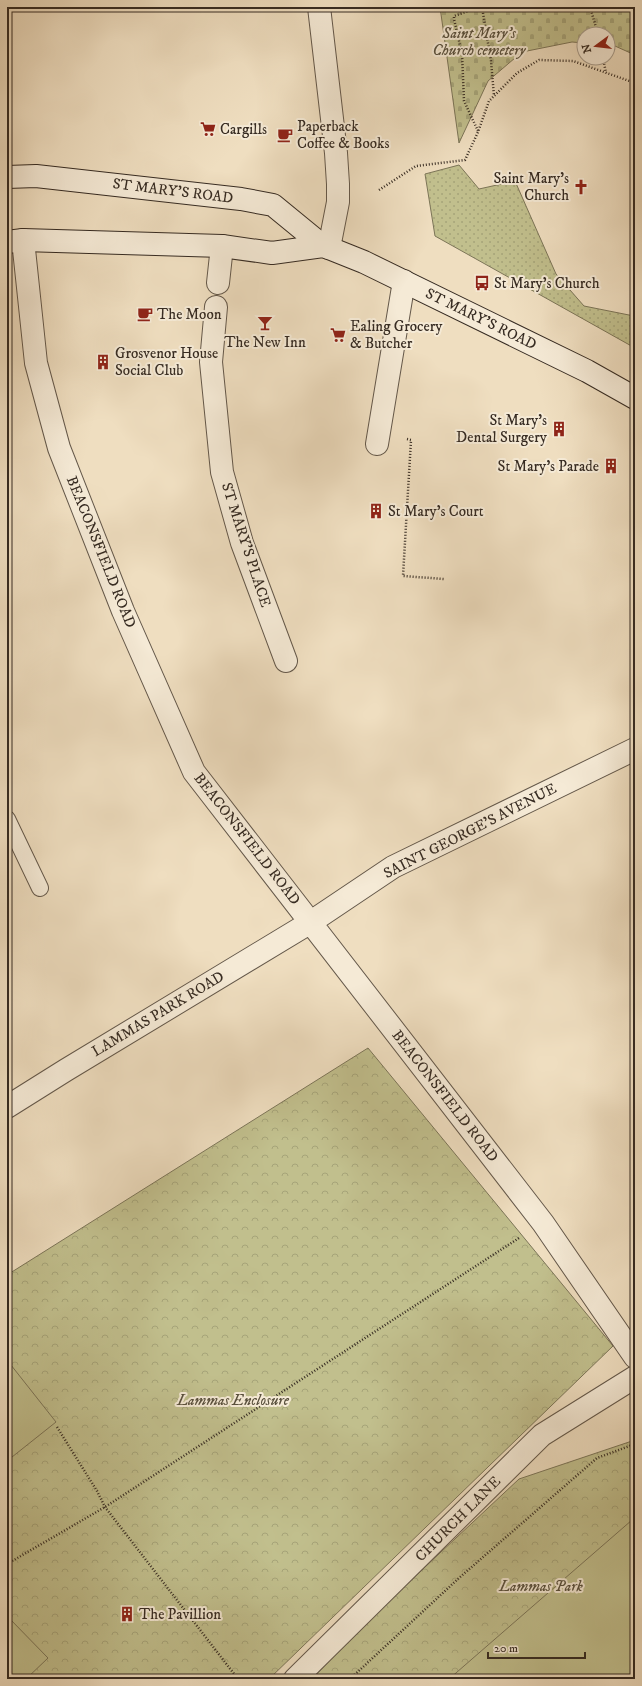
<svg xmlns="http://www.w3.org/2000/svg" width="642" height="1686" viewBox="0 0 642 1686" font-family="'IM FELL DW Pica',serif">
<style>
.grass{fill:url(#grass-dots);stroke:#7c7558}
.cemetery{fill:url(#cemetery-stones);stroke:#7c7558}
.park{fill:url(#park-crowns);stroke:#7c7558}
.pitch{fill:#c1bf8d;stroke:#7c7558}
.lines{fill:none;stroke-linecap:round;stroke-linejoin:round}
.service-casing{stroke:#64584a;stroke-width:18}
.minor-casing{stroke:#64584a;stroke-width:24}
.secondary-casing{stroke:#362b22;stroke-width:24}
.path{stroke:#362b22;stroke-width:2.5;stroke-dasharray:1 2;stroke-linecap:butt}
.service{stroke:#f5ead6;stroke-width:16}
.minor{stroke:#f5ead6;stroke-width:22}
.secondary{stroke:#f5ead6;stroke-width:22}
.labels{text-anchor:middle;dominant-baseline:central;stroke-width:4;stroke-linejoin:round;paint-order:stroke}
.park-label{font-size:15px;font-style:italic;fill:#59503d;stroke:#f5ead6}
.poi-label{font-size:15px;fill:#362b22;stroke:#f5ead6;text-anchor:start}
.street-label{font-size:15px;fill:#362b22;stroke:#f5ead6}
</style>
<defs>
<pattern id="grass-dots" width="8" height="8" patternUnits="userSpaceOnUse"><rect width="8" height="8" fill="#c1bf8d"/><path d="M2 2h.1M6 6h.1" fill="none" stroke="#a6a479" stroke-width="1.8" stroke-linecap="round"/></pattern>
<pattern id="cemetery-stones" width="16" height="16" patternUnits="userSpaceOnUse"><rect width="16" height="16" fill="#c1bf8d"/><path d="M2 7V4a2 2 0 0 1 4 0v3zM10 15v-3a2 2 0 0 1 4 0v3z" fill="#a6a479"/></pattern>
<pattern id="park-crowns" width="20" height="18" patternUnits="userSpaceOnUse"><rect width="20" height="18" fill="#c1bf8d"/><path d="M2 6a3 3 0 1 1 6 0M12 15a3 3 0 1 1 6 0" fill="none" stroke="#a6a479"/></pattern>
</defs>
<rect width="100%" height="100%" fill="#efdec0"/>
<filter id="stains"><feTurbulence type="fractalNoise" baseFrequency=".005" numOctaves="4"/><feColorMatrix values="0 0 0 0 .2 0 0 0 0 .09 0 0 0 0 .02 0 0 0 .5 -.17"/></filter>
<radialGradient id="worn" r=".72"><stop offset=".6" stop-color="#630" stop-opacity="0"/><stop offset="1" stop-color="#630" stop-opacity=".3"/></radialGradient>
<path class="grass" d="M 459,165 L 479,189 L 515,181 L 556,274 L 584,306 L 634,316 L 635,348 L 435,236 L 425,174 Z"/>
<path class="cemetery" d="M 440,7 L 635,7 L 635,55 L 615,46 L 608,45 L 608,34 L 584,34 L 584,43 L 572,42 L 522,52 L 488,81 L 459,143 Z"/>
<path class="park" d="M 368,1048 L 613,1346 L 269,1679 L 7,1679 L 7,1275 Z
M 635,1440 L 635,1679 L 312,1679 L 362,1626 L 519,1479 Z"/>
<path class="pitch" d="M 7,1360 L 56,1422 L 7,1461 Z
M 632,1520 L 635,1523 L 635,1679 L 449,1679 Z
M 9,1618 L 48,1658 L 26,1679 L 7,1679 L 7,1620 Z"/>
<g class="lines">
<defs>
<path id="service" d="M 7,819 L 40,888"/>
<path id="minor" d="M 319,7 L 336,153 L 338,184 L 338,202 L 329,248
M 23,240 L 36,363 L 59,448 L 123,611 L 194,772 L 543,1223 L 635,1357
M 218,283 L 222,246
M 216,307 L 211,362 L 222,472 L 242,543 L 286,661
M 377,444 L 404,281
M 7,1107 L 66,1070 L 311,922 L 393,867 L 635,749
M 295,1679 L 542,1435 L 635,1377"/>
<path id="secondary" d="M 7,177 L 36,176 L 241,199 L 273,205 L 323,246
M 7,242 L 23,240 L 222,246 L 272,253 L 323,246 L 329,248 L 364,262 L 587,371 L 635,398"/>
</defs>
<use href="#service" class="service-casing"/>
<use href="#minor" class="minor-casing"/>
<use href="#secondary" class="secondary-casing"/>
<path class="path" d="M 482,7 L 491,61 L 494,96
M 590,7 L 598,34
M 603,58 L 606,73
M 478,131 L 464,101 L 462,54 L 454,19 L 454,16 L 480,7
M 379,190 L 416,166 L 465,160 L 478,132 L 489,101 L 517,73 L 539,60 L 573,61 L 635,83
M 407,439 L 411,440 L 403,576 L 444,579
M 57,1427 L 97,1491 L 105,1507 L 238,1679
M 7,1564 L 105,1507 L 519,1238
M 350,1679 L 459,1578 L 597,1458 L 635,1444"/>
<use href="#service" class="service"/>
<use href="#minor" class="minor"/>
<use href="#secondary" class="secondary"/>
</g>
<defs>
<symbol id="supermarket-bare" viewBox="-9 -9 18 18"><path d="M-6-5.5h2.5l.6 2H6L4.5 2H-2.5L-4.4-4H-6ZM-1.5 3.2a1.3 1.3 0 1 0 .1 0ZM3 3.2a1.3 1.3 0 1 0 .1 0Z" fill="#8f2418" stroke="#f5ead6" stroke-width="2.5" paint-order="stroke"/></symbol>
<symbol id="cafe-bare" viewBox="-9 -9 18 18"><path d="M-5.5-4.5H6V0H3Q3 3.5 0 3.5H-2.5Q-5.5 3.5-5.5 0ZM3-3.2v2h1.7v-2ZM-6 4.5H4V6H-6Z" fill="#8f2418" stroke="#f5ead6" stroke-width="2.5" paint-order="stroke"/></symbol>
<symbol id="church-bare" viewBox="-9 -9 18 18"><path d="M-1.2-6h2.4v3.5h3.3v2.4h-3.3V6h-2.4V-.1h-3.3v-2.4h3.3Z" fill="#8f2418" stroke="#f5ead6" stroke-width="2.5" paint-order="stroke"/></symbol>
<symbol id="bus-bare" viewBox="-9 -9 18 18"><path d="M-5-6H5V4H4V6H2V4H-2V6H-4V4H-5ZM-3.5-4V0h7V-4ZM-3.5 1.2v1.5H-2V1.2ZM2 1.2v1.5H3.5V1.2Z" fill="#8f2418" stroke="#f5ead6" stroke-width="2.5" paint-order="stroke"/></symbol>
<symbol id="bar-bare" viewBox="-9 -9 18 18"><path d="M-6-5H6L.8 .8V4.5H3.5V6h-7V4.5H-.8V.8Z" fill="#8f2418" stroke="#f5ead6" stroke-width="2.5" paint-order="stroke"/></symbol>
<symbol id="building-bare" viewBox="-9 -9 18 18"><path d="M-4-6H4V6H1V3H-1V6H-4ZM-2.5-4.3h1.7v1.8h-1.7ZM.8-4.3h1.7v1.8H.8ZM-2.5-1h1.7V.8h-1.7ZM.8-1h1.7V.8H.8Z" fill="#8f2418" stroke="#f5ead6" stroke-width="2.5" paint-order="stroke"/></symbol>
</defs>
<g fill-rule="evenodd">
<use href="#supermarket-bare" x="197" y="118" width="22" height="22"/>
<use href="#cafe-bare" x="274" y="124" width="22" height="22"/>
<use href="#church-bare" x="570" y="176" width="22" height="22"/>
<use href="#bus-bare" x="471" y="272" width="22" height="22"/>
<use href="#cafe-bare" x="134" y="303" width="22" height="22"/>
<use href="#bar-bare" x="254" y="312" width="22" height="22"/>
<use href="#supermarket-bare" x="327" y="324" width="22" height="22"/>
<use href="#building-bare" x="92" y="351" width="22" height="22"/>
<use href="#building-bare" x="548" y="418" width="22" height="22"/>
<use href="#building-bare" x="600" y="455" width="22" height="22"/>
<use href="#building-bare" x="365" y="500" width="22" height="22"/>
<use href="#building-bare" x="116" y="1603" width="22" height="22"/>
</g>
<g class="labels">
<g class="park-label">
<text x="479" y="33">Saint Mary's<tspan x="479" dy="17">Church cemetery</tspan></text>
<text x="233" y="1400">Lammas Enclosure</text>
<text x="541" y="1586">Lammas Park</text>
</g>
<g class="poi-label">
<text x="297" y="126">Paperback<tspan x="297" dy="17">Coffee &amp; Books</tspan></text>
<text x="220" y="129">Cargills</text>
<text x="569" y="178" text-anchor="end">Saint Mary's<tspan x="569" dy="17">Church</tspan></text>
<text x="494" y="283">St Mary's Church</text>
<text x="157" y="314">The Moon</text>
<text x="350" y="326">Ealing Grocery<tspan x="350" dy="17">&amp; Butcher</tspan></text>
<text x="265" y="342" text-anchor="middle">The New Inn</text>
<text x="115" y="353">Grosvenor House<tspan x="115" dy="17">Social Club</tspan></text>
<text x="547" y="420" text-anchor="end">St Mary's<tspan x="547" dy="17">Dental Surgery</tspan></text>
<text x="599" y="466" text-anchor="end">St Mary's Parade</text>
<text x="388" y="511">St Mary's Court</text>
<text x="139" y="1614">The Pavillion</text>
</g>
<g class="street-label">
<text transform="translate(173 191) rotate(7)">ST MARY'S ROAD</text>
<text transform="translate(481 319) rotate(26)">ST MARY'S ROAD</text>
<text transform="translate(246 545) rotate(72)">ST MARY'S PLACE</text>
<text transform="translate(101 552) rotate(68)">BEACONSFIELD ROAD</text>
<text transform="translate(470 831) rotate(-27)">SAINT GEORGE'S AVENUE</text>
<text transform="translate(247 839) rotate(52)">BEACONSFIELD ROAD</text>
<text transform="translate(158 1014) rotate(-31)">LAMMAS PARK ROAD</text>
<text transform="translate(445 1096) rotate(52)">BEACONSFIELD ROAD</text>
<text transform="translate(458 1519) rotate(-45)">CHURCH LANE</text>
</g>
</g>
<rect width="642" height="1686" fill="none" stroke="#efdec0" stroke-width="24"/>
<rect x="8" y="8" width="626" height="1670" fill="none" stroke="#362b22" stroke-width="2"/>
<rect x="12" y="12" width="618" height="1662" fill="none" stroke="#362b22"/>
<g transform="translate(596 46) rotate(255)"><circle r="19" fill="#f5ead6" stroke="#a99e8e"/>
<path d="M0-3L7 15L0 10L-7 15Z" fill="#8f2418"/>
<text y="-6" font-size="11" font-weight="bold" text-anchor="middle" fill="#362b22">N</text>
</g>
<path d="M488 1652v6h97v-6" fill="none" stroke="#362b22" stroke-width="2"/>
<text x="494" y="1652" font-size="12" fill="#362b22" stroke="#f5ead6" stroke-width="3" paint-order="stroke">20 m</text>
<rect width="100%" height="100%" filter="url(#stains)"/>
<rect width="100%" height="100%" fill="url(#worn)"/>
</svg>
